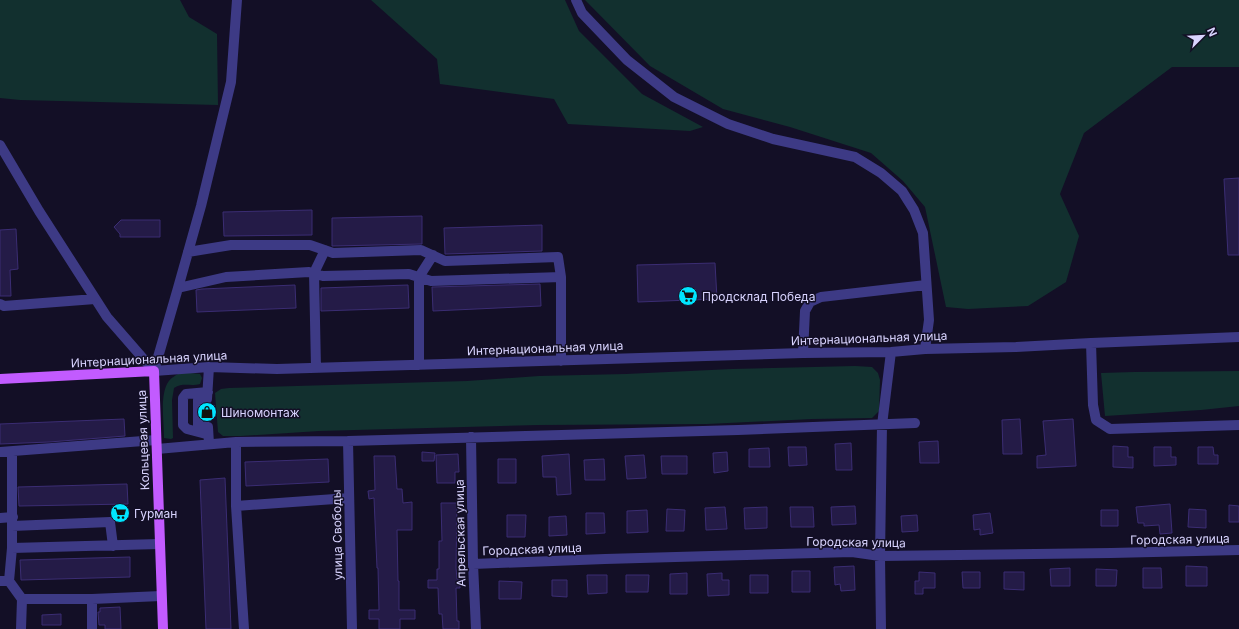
<svg xmlns="http://www.w3.org/2000/svg" width="1239" height="629" viewBox="0 0 1239 629" font-family="Inter,sans-serif">
<style>
.green{fill:#12302f}
.building{fill:#241b47;stroke:#3b2d73}
.lines{fill:none;stroke-linecap:round;stroke-linejoin:round}
.minor{stroke:#3d3a85;stroke-width:10}
.major{stroke:#c25bff;stroke-width:10}
.labels{text-anchor:middle;dominant-baseline:central;stroke-width:3;stroke-linejoin:round;paint-order:stroke}
.poi-label{font-size:12px;fill:#d9d4ff;stroke:#130f26;text-anchor:start}
.street-label{font-size:12px;fill:#d9d4ff;stroke:#130f26}
</style>
<rect width="100%" height="100%" fill="#130f26"/>
<path class="green" d="M 0,0 L 180,0 L 189,17 L 217,34 L 218,105 L 20,100 L 0,98 Z
M 371,0 L 565,0 L 579,31 L 642,94 L 703,127 L 690,131 L 568,124 L 554,99 L 440,84 L 437,59 Z
M 585,0 L 1239,0 L 1239,67 L 1172,67 L 1084,133 L 1060,194 L 1079,236 L 1066,282 L 1028,306 L 968,309 L 946,307 L 925,207 L 903,181 L 871,153 L 790,127 L 723,109 L 650,66 Z
M 855,366 L 872,367 L 878,373 L 880,380 L 879,411 L 872,418 L 812,419 L 707,424 L 538,425 L 319,431 L 241,436 L 223,436 L 218,432 L 215,393 L 221,389 L 229,388 L 467,381 L 539,376 L 626,374 L 732,369 Z
M 1239,371 L 1239,406 L 1201,410 L 1105,416 L 1101,373 L 1134,372 Z
M 182,372 L 200,374 L 202,378 L 200,384 C 190,387 184,382 174,388 L 172,400 L 173,438 L 171,439 L 164,438 C 164,422 160,398 167,384 C 170,378 176,375 182,372 Z"/>
<path class="building" d="M 1239,178 L 1239,255 L 1228,255 L 1224,179 Z
M 312,210 L 312,235 L 224,236 L 223,212 Z
M 422,216 L 422,244 L 332,246 L 332,218 Z
M 121,220 L 160,220 L 160,237 L 120,237 L 120,234 L 114,227 Z
M 542,225 L 542,251 L 445,254 L 444,228 Z
M 16,229 L 18,269 L 10,270 L 11,296 L 0,296 L 0,230 Z
M 715,263 L 717,299 L 638,302 L 637,265 Z
M 540,284 L 541,306 L 433,311 L 432,287 Z
M 295,285 L 296,308 L 197,312 L 196,290 L 202,289 Z
M 408,285 L 409,308 L 321,311 L 321,288 Z
M 124,419 L 125,436 L 49,442 L 0,444 L 0,424 Z
M 1020,419 L 1022,454 L 1003,454 L 1002,420 Z
M 1073,419 L 1076,466 L 1037,468 L 1037,456 L 1046,455 L 1043,421 Z
M 938,441 L 939,463 L 920,463 L 919,442 Z
M 851,443 L 852,470 L 836,470 L 835,444 Z
M 1113,446 L 1128,447 L 1128,457 L 1133,457 L 1133,468 L 1113,467 Z
M 788,447 L 806,447 L 807,465 L 789,466 Z
M 1154,447 L 1171,447 L 1171,457 L 1176,457 L 1176,465 L 1154,466 Z
M 1198,447 L 1213,447 L 1214,455 L 1218,455 L 1218,464 L 1198,464 Z
M 769,448 L 770,467 L 749,467 L 749,449 Z
M 422,452 L 435,453 L 434,461 L 422,461 Z
M 727,452 L 728,471 L 714,473 L 713,453 Z
M 458,454 L 459,472 L 455,472 L 455,483 L 437,483 L 436,455 Z
M 569,454 L 571,494 L 557,495 L 556,477 L 543,477 L 542,456 Z
M 644,455 L 646,478 L 627,479 L 625,456 Z
M 374,456 L 395,456 L 397,489 L 402,489 L 403,503 L 412,502 L 412,530 L 397,530 L 398,581 L 399,581 L 399,610 L 415,610 L 415,619 L 400,619 L 400,629 L 379,629 L 379,619 L 369,619 L 369,610 L 379,610 L 378,568 L 377,568 L 374,498 L 369,499 L 368,491 L 375,490 Z
M 661,456 L 687,456 L 687,474 L 662,474 Z
M 328,459 L 329,482 L 246,486 L 245,462 Z
M 498,459 L 516,459 L 516,483 L 498,483 Z
M 604,459 L 605,480 L 585,480 L 584,460 Z
M 225,478 L 231,629 L 206,629 L 200,480 Z
M 127,484 L 128,504 L 19,506 L 18,487 Z
M 441,503 L 457,503 L 456,568 L 457,579 L 460,579 L 460,588 L 456,588 L 457,621 L 459,621 L 459,629 L 443,629 L 442,614 L 439,614 L 438,588 L 428,588 L 428,580 L 437,580 L 437,569 L 439,569 L 439,541 L 442,541 Z
M 1170,504 L 1172,533 L 1160,534 L 1159,525 L 1144,526 L 1144,523 L 1138,523 L 1136,507 Z
M 1229,505 L 1239,506 L 1239,522 L 1229,522 Z
M 855,506 L 856,524 L 832,525 L 831,507 Z
M 725,507 L 727,529 L 706,530 L 705,508 Z
M 767,507 L 767,528 L 745,529 L 744,508 Z
M 790,507 L 813,507 L 814,527 L 791,527 Z
M 667,509 L 685,510 L 684,531 L 666,531 Z
M 1189,509 L 1206,510 L 1206,528 L 1188,527 Z
M 647,510 L 648,532 L 627,533 L 627,511 Z
M 1101,510 L 1118,510 L 1118,526 L 1101,526 Z
M 586,513 L 604,513 L 605,533 L 586,534 Z
M 990,513 L 993,533 L 980,535 L 980,529 L 974,530 L 973,515 Z
M 507,515 L 526,515 L 525,537 L 507,537 Z
M 917,515 L 918,531 L 902,532 L 901,516 Z
M 566,516 L 567,535 L 549,536 L 549,517 Z
M 130,557 L 130,577 L 21,580 L 20,560 Z
M 854,566 L 855,590 L 841,591 L 840,584 L 835,585 L 834,567 Z
M 1186,566 L 1207,567 L 1207,586 L 1186,586 Z
M 1070,568 L 1070,586 L 1051,586 L 1050,569 Z
M 1143,568 L 1161,568 L 1162,588 L 1143,588 Z
M 1096,569 L 1117,570 L 1116,586 L 1096,586 Z
M 792,571 L 810,571 L 810,592 L 792,592 Z
M 919,572 L 935,573 L 935,588 L 923,588 L 923,594 L 915,594 L 915,581 L 919,581 Z
M 962,572 L 980,572 L 980,588 L 963,588 Z
M 1004,572 L 1024,572 L 1024,590 L 1004,589 Z
M 687,573 L 687,594 L 670,594 L 670,574 Z
M 722,573 L 722,580 L 729,580 L 729,595 L 708,596 L 707,574 Z
M 587,575 L 607,575 L 607,593 L 588,594 Z
M 626,575 L 649,575 L 648,592 L 626,592 Z
M 750,575 L 768,575 L 768,593 L 750,593 Z
M 552,580 L 567,580 L 567,597 L 552,596 Z
M 499,581 L 522,582 L 521,599 L 499,599 Z
M 120,607 L 121,629 L 105,629 L 105,625 L 99,625 L 98,612 L 100,612 L 100,608 Z
M 61,614 L 61,625 L 42,625 L 42,615 Z"/>
<g class="lines">
<path class="minor" d="M 576,0 L 582,13 L 627,60 L 674,97 L 728,124 L 773,139 L 855,157 L 881,173 L 902,191 L 914,210 L 923,233 L 929,320 L 925,349
M 0,145 L 39,211 L 107,317 L 154,371
M 188,252 L 231,245 L 310,245 L 333,253 L 421,250 L 445,261 L 558,257 L 561,277
M 178,288 L 226,277 L 309,272 L 323,276 L 409,274 L 431,281 L 561,277 L 561,361
M 0,304 L 4,306 L 95,299
M 1091,343 L 1093,405 L 1096,420 L 1110,429 L 1239,425
M 803,353 L 805,311 L 810,302 L 821,297 L 926,285
M 419,365 L 419,277 L 433,255
M 316,368 L 314,273 L 325,250
M 154,371 L 209,367 L 277,369 L 803,353 L 891,352 L 925,349 L 1016,347 L 1091,343 L 1239,337
M 154,371 L 178,288 L 201,206 L 231,82 L 237,0
M 206,434 L 187,429 L 183,425 L 183,398 L 186,394 L 208,392
M 471,437 L 473,564 L 476,629
M 348,441 L 352,629
M 236,442 L 236,506 L 244,629
M 209,444 L 208,427 L 198,426 L 198,400 L 207,399 L 209,367
M 157,449 L 236,442 L 348,441 L 738,430 L 915,423
M 0,452 L 156,440
M 236,506 L 349,498
M 0,518 L 13,517
M 12,526 L 110,522 L 113,546
M 12,548 L 159,544
M 473,564 L 605,559 L 852,552 L 880,556 L 1111,553 L 1239,550
M 0,581 L 9,581 L 22,599 L 92,599 L 161,596
M 9,581 L 12,548 L 12,452
M 92,599 L 92,629
M 21,629 L 22,599
M 881,629 L 880,556 L 882,425 L 891,352"/>
<path class="major" d="M 0,379 L 154,371 L 163,629"/>
</g>
<defs>
<symbol id="supermarket-disc" viewBox="-11 -11 22 22"><circle r="9.5" fill="#00e5ff" stroke="#130f26"/><path d="M-6-5.5h2.5l.6 2H6L4.5 2H-2.5L-4.4-4H-6ZM-1.5 3.2a1.3 1.3 0 1 0 .1 0ZM3 3.2a1.3 1.3 0 1 0 .1 0Z" fill="#111"/></symbol>
<symbol id="shop-disc" viewBox="-11 -11 22 22"><circle r="9.5" fill="#00e5ff" stroke="#130f26"/><path d="M-5-2.5h2.3a2.7 3.5 0 0 1 5.4 0H5L5.5 6h-11ZM-1.5-2.5h3a1.5 2.3 0 0 0-3 0Z" fill="#111"/></symbol>
</defs>
<g fill-rule="evenodd">
<use href="#supermarket-disc" x="677" y="285" width="22" height="22"/>
<use href="#shop-disc" x="196" y="401" width="22" height="22"/>
<use href="#supermarket-disc" x="109" y="502" width="22" height="22"/>
</g>
<g class="labels">
<g class="poi-label">
<text x="702" y="296">Продсклад Победа</text>
<text x="221" y="412">Шиномонтаж</text>
<text x="134" y="513">Гурман</text>
</g>
<g class="street-label">
<text transform="translate(869 338) rotate(-2)">Интернациональная улица</text>
<text transform="translate(545 348) rotate(-2)">Интернациональная улица</text>
<text transform="translate(149 359) rotate(-3)">Интернациональная улица</text>
<text transform="translate(143 440) rotate(-92)">Кольцевая улица</text>
<text transform="translate(460 533) rotate(-91)">Апрельская улица</text>
<text transform="translate(337 535) rotate(-91)">улица Свободы</text>
<text transform="translate(1180 539) rotate(-1)">Городская улица</text>
<text transform="translate(856 542) rotate(1)">Городская улица</text>
<text transform="translate(532 549) rotate(-2)">Городская улица</text>
</g>
</g>
<g transform="translate(1203 36) rotate(66)" stroke="#130f26" stroke-width="3" paint-order="stroke">
<path d="M0-3L7 15L0 10L-7 15Z" fill="#d9d4ff"/>
<text y="-6" font-size="11" font-weight="bold" text-anchor="middle" fill="#d9d4ff">N</text>
</g>
</svg>
